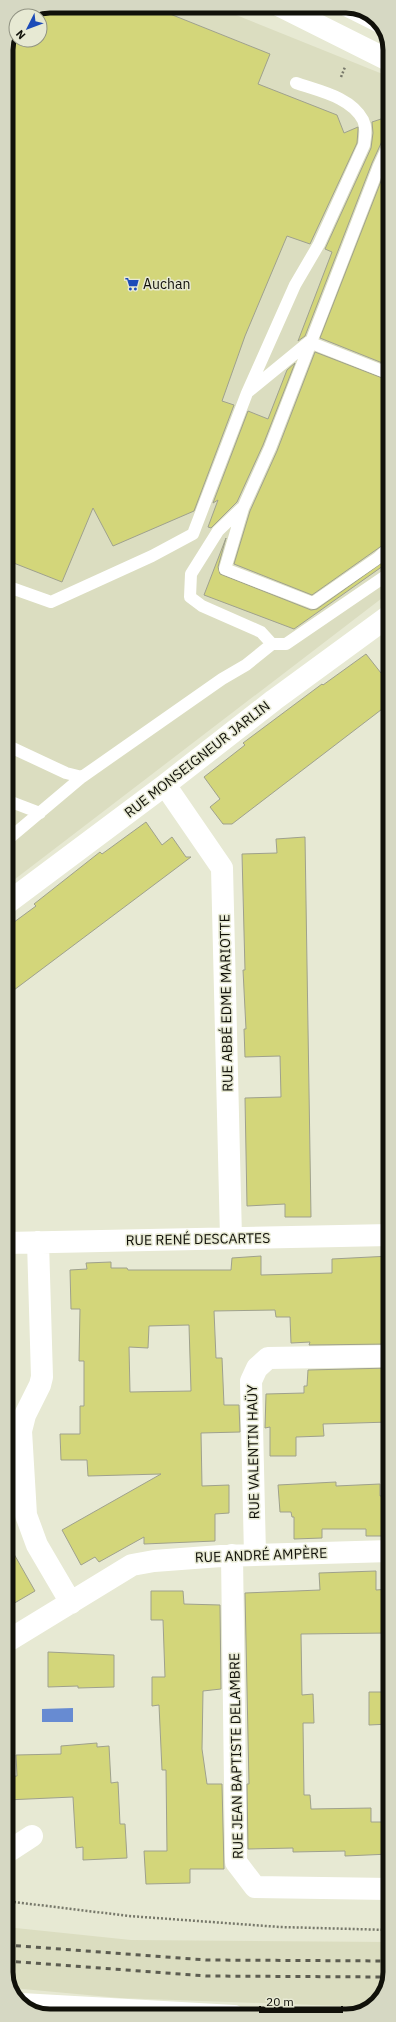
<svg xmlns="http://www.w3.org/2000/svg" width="396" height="2022" viewBox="0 0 396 2022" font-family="'IBM Plex Sans',sans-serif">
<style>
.built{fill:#dbddc0}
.water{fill:#678bd2}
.building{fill:#d3d67a;stroke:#9fa18d;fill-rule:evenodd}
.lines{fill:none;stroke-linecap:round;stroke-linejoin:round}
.path{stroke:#77786a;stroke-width:2.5;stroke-dasharray:2 2;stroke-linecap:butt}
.lane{stroke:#fff;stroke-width:12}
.street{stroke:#fff;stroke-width:22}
.secondary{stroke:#fff;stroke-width:22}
.primary{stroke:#fff;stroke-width:22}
.rail{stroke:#5c5c50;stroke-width:3;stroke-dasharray:5 5;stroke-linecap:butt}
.labels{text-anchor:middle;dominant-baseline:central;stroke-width:3;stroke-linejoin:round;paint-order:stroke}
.poi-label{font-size:14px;fill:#11110a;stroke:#e7e9d3;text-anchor:start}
.street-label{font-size:14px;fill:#11110a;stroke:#e7e9d3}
.rim{fill:none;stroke:#11110a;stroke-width:5}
</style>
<rect width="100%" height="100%" fill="#e7e9d3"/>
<path class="built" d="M 50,6 L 214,6 L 390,77 L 390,592 L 6,886 L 6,50 L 16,26 L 16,40 L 40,40 L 40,16 L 26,16 Z
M 6,1927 L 131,1940 L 390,1942 L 390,1972 L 379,2001 L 368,2007 L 120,1998 L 12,1988 L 6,1978 Z"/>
<path class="water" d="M 73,1708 L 73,1722 L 42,1722 L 42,1709 Z"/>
<path class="building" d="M 50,6 L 150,6 L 270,54 L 258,84 L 337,115 L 344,133 L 358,127 L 358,130 L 357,143 L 310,244 L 287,236 L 245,336 L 222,401 L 234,405 L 194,511 L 113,546 L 93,508 L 62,582 L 6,560 L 6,50 L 16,26 L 16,40 L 40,40 L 40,16 L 26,16 Z
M 390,116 L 390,135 L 383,139 L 372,163 L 305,336 L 298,341 L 332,252 L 325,249 L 371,148 L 373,133 L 372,122 Z
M 383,176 L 390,177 L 390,366 L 320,338 Z
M 315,352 L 390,381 L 390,540 L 312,595 L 234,564 L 250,511 L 277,451 Z
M 295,363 L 263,445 L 237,502 L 211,528 L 208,527 L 218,500 L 213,503 L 248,411 L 268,419 L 287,370 Z
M 226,538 L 218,567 L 220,574 L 311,610 L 317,609 L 390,557 L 390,561 L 294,629 L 204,595 Z
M 366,654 L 381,673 L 390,664 L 390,703 L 232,824 L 223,824 L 210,807 L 220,799 L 204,777 L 245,745 L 243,743 L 322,684 L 323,685 Z
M 146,822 L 162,845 L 172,837 L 186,857 L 191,857 L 6,996 L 6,928 L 36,906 L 34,904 L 100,852 L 102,854 Z
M 305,837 L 311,1217 L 285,1217 L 285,1204 L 247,1206 L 245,1098 L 281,1097 L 280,1056 L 245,1057 L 244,1029 L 246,1029 L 243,970 L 245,970 L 242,854 L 277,853 L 276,839 Z
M 261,1256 L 261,1275 L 332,1273 L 332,1259 L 390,1256 L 390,1344 L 309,1345 L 310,1342 L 291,1343 L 290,1317 L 276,1317 L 275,1310 L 214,1311 L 216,1358 L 222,1358 L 224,1405 L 239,1405 L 240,1432 L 201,1433 L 202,1486 L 229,1485 L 229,1513 L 215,1514 L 215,1541 L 144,1544 L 144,1537 L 99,1562 L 95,1557 L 81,1565 L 62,1530 L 161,1474 L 88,1476 L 87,1460 L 61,1460 L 60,1434 L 80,1434 L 80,1406 L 84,1406 L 84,1361 L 79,1361 L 80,1309 L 71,1309 L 70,1270 L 87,1269 L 86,1263 L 111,1262 L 111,1268 L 127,1268 L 128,1270 L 231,1270 L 232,1258 ZM 189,1325 L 191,1391 L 130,1392 L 129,1347 L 148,1348 L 149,1326 Z
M 390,1368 L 390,1422 L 323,1424 L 324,1436 L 296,1437 L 296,1456 L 270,1456 L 270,1427 L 265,1428 L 266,1394 L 304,1393 L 304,1386 L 307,1386 L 308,1370 Z
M 336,1482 L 336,1486 L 380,1484 L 380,1496 L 390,1495 L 390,1536 L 366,1536 L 366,1529 L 322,1529 L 322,1538 L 294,1539 L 294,1517 L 292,1517 L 291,1512 L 280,1512 L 278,1485 Z
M 6,1540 L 35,1591 L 6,1608 Z
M 376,1571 L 376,1590 L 390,1589 L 390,1633 L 301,1634 L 302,1695 L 313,1694 L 314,1723 L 303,1723 L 304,1795 L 310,1795 L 311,1809 L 371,1808 L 371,1822 L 390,1822 L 390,1854 L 345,1856 L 345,1851 L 293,1852 L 293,1848 L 248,1849 L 247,1784 L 249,1784 L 245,1593 L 320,1590 L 319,1573 Z
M 151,1591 L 183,1591 L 184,1604 L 220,1605 L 221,1689 L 203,1691 L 202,1749 L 207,1784 L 222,1784 L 224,1869 L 190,1869 L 190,1883 L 146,1884 L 144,1851 L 167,1851 L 166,1770 L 162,1770 L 159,1705 L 152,1706 L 152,1677 L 165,1677 L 163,1620 L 151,1620 Z
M 48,1652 L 114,1655 L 114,1687 L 78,1688 L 78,1686 L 48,1687 Z
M 369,1692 L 390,1692 L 390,1724 L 369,1725 Z
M 97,1743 L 97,1747 L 109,1746 L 111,1783 L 118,1782 L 120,1824 L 125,1824 L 127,1858 L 83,1860 L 83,1847 L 76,1848 L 73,1797 L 6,1800 L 6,1777 L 17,1776 L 16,1755 L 61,1754 L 61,1746 Z"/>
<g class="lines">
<path class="path" d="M 341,77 L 345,67
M 6,1901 L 129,1916 L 280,1927 L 390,1930"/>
<path class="lane" d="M 379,166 L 390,142
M 390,170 L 379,166 L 270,448 L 243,508 L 225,569 L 313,603 L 378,558 L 390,547
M 249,391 L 309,342 L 390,374
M 242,508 L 218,531 L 191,574 L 190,597 L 202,606 L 261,632 L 272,644
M 6,586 L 51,602 L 152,556 L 193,534 L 247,393 L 295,285 L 319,244 L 364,145 C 365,137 367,128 363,120 C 351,97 319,91 296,83
M 6,745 L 66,773 L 82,777 L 222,679 L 246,665 L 272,644 L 286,644 L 390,573
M 6,800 L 40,813
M 6,841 L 82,777"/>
<path class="street" d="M 165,785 L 222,868 L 231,1238
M 6,904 L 165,785 L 274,700 L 390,615
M 38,1242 L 42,1377 L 40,1385 L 25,1415 L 21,1431 L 26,1515 L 37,1545 L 71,1603
M 6,1243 L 390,1235
M 232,1555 L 236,1862 L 255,1887 L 390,1889
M 255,1555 L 251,1381 L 257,1368 L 268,1358 L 390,1356
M 6,1642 L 132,1565 L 154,1561 L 221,1556 L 390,1551
M 6,1853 L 32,1836
M 21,2004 L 234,2016"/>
<path class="secondary" d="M 280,6 L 390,61"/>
<path class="primary" d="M 348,6 L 378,21"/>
<path class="rail" d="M 6,1945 L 207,1960 L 390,1961
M 6,1961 L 206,1976 L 388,1977"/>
</g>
<defs>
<symbol id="supermarket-bare" viewBox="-9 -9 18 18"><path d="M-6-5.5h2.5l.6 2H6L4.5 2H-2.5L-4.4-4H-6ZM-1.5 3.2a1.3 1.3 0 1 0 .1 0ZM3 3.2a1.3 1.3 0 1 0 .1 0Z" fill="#1c4bb8" stroke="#e7e9d3" stroke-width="2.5" paint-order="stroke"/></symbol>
</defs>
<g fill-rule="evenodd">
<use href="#supermarket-bare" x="122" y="274" width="20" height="20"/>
</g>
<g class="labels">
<g class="poi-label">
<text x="143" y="284">Auchan</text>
</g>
<g class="street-label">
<text transform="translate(197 759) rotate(-38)">RUE MONSEIGNEUR JARLIN</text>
<text transform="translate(226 1003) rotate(-91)">RUE ABBÉ EDME MARIOTTE</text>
<text transform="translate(198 1239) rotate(-1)">RUE RENÉ DESCARTES</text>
<text transform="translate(253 1452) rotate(-91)">RUE VALENTIN HAÜY</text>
<text transform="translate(261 1555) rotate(-2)">RUE ANDRÉ AMPÈRE</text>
<text transform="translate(236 1756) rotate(-91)">RUE JEAN BAPTISTE DELAMBRE</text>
</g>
</g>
<path d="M0 0H396V2022H0ZM50 13H346A37 37 0 0 1 383 50V1972A37 37 0 0 1 346 2009H50A37 37 0 0 1 13 1972V50A37 37 0 0 1 50 13Z" fill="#d6d8c3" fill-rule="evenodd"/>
<path class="rim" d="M50 13H346A37 37 0 0 1 383 50V1972A37 37 0 0 1 346 2009H50A37 37 0 0 1 13 1972V50A37 37 0 0 1 50 13Z"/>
<g transform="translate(28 28) rotate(228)"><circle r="19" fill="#e7e9d3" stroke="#919383"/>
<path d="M0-3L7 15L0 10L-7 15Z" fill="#1c4bb8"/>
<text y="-6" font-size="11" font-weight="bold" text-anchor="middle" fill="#11110a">N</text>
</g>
<path d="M260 2006v6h82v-6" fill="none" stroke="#11110a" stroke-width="2"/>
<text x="266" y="2006" font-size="12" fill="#11110a" stroke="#e7e9d3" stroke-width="3" paint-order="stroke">20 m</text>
</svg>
